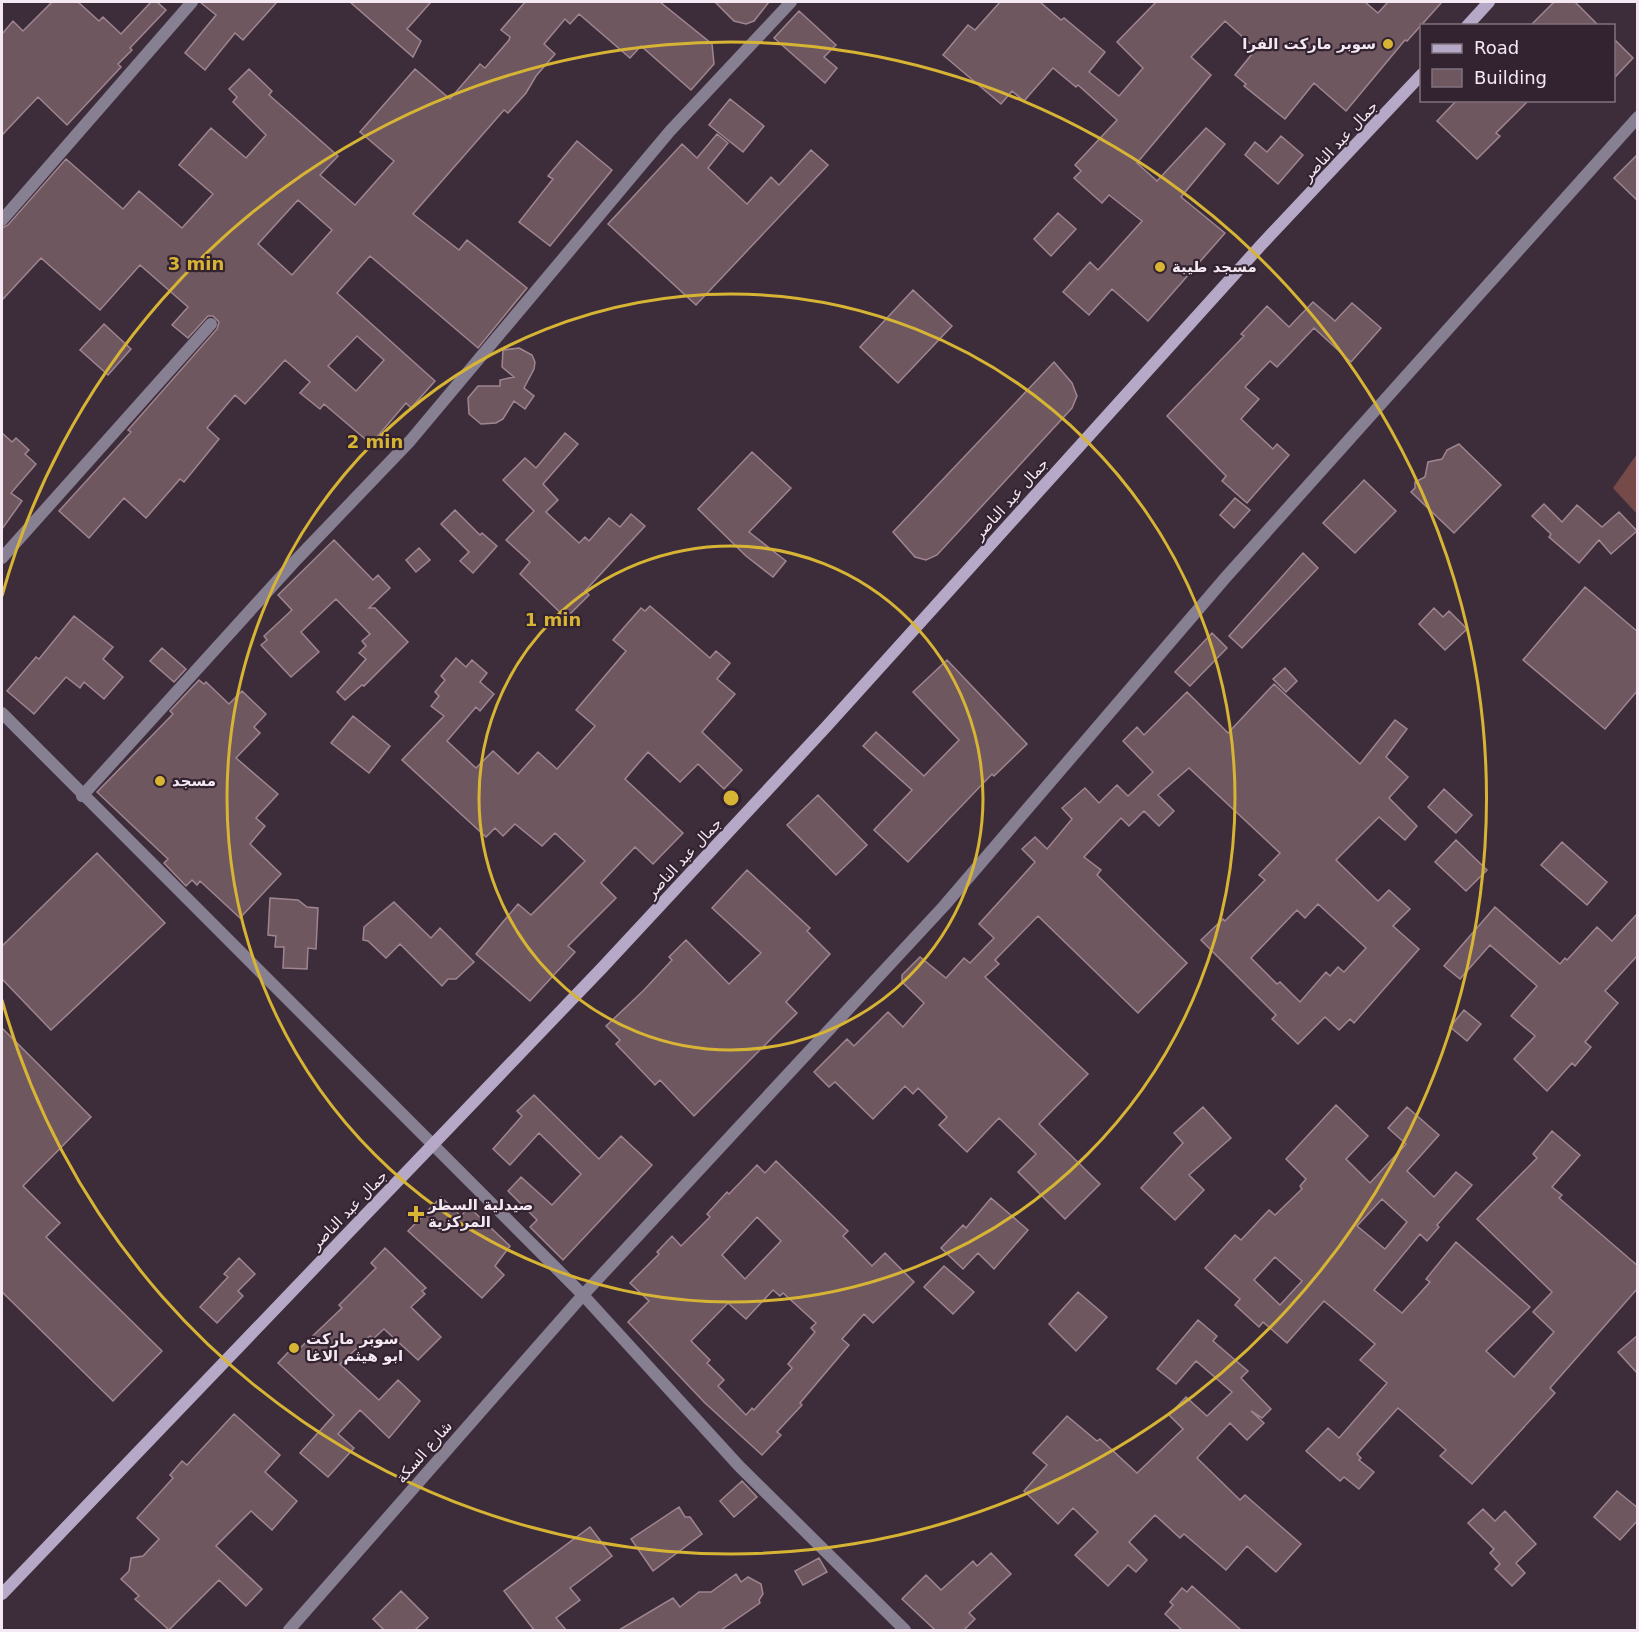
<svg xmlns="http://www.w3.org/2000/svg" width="1639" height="1632" viewBox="0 0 1639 1632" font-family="'DejaVu Sans',Vazirmatn,sans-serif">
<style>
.green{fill:#774a4a}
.building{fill:#6f5760;stroke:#9f858f;stroke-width:1.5;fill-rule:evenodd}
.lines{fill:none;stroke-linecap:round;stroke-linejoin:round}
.minor{stroke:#877f92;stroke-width:12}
.secondary{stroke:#b6a9c7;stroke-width:12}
.ring{fill:none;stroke:#d7b434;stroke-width:3}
.poi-dot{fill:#d7b434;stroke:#332331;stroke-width:2}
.labels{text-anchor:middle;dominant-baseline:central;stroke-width:4.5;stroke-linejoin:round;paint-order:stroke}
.poi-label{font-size:15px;font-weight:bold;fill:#f4e9f2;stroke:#332331;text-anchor:start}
.street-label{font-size:15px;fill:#f4e9f2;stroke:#332331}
.centre{fill:#d7b434;stroke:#332331;stroke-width:3}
.ring-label{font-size:18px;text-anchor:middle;font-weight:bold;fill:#d7b434;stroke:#332331;stroke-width:4.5;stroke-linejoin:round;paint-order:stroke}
</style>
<rect width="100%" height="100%" fill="#3d2d3b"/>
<path class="green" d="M 1637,454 L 1637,514 L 1613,488 Z"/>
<path class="building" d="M 52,2 L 78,2 L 99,21 L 103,17 L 121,34 L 151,2 L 157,2 L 166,10 L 130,48 L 132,50 L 118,64 L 121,67 L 67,125 L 38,97 L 2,135 L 2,34 L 13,21 L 23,31 Z
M 200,2 L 277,2 L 243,40 L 235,33 L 205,70 L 185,53 L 216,15 Z
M 350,2 L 431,2 L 407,29 L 421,41 L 413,57 Z
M 525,2 L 660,2 L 712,44 L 714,64 L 691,90 L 641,46 L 630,58 L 579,14 L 570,24 L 565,19 L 544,44 L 555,54 L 536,76 L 526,93 L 508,113 L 504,110 L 413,214 L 459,250 L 467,240 L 527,288 L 478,348 L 370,256 L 337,293 L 435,381 L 411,408 L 406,403 L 371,444 L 324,404 L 320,409 L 300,393 L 310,382 L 285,360 L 245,404 L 235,395 L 207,428 L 219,439 L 184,482 L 180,479 L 146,518 L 124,498 L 89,538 L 59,511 L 131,432 L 128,430 L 217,329 L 219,322 L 213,316 L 208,316 L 188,338 L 172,325 L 188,307 L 140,265 L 100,310 L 41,258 L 2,300 L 2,228 L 8,225 L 66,159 L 123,209 L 139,191 L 182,228 L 213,194 L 179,165 L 211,128 L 246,158 L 266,135 L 233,102 L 237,97 L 229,89 L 249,69 L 272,91 L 269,95 L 338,156 L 320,175 L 355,205 L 394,161 L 360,132 L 415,69 L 450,99 L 480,64 L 485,68 L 509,40 L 510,37 L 501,30 ZM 298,200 L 332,230 L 292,275 L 258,244 ZM 357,336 L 384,360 L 356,391 L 328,366 Z
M 715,2 L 769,2 L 754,21 L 746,24 L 734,21 Z
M 1000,2 L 1040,2 L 1061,20 L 1064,18 L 1105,52 L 1089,72 L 1119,96 L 1143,68 L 1117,42 L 1156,2 L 1365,2 L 1378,13 L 1388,2 L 1442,2 L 1407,41 L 1405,40 L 1346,111 L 1314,83 L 1285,119 L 1244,86 L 1246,84 L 1235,75 L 1256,49 L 1225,21 L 1191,57 L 1211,75 L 1137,163 L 1157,181 L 1206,128 L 1225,144 L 1181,197 L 1225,233 L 1148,321 L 1112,289 L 1089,315 L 1063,292 L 1090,262 L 1098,270 L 1142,221 L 1109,195 L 1102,203 L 1074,178 L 1081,171 L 1075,165 L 1117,120 L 1078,85 L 1076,87 L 1053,68 L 1024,101 L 1012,91 L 1001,104 L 943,55 L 968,25 L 975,30 Z
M 1554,2 L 1575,2 L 1599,26 L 1530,26 Z
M 799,11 L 836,45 L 824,57 L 837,68 L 825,83 L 774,38 Z
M 1614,39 L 1633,58 L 1614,78 Z
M 730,99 L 764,126 L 743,152 L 709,125 Z
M 1457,100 L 1529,100 L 1496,133 L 1500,136 L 1477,159 L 1437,121 Z
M 717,134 L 728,143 L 708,168 L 747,204 L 771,177 L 779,185 L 811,150 L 828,165 L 696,305 L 608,224 L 682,144 L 697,158 Z
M 1281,136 L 1303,155 L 1278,184 L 1245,155 L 1255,142 L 1267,152 Z
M 577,141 L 612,170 L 550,246 L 519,222 L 553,179 L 548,176 Z
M 1638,154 L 1638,201 L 1614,178 Z
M 1058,213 L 1076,229 L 1051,256 L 1034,239 Z
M 913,290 L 952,326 L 898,383 L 860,347 Z
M 1313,302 L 1335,321 L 1352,303 L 1381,328 L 1351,362 L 1314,328 L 1277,367 L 1270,361 L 1245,387 L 1259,399 L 1241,419 L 1273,449 L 1277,444 L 1289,455 L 1247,503 L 1222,481 L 1226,476 L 1167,416 L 1244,336 L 1241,334 L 1267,306 L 1289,327 Z
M 104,324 L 131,349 L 108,375 L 80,350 Z
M 519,348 L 532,355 L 535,362 L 534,369 L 524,388 L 534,396 L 525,409 L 514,401 L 503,419 L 496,423 L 481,424 L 469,414 L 468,398 L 478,386 L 500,386 L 500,380 L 514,377 L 502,367 L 503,350 Z
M 1054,362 L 1072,383 L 1077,396 L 1072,408 L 937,555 L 926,560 L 915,557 L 893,532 Z
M 2,433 L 12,442 L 16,438 L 29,450 L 25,454 L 36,464 L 11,493 L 22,501 L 2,529 Z
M 565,433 L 578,444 L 543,484 L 558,500 L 546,512 L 579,543 L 585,537 L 589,541 L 609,518 L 620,527 L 631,514 L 645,526 L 585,591 L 589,595 L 566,618 L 520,574 L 530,562 L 506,540 L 534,511 L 503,480 L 525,458 L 536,468 Z
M 1459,444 L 1501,485 L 1454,533 L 1411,492 L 1415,488 L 1415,482 L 1425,477 L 1428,462 L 1442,459 L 1447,450 Z
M 752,452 L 791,488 L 749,532 L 786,561 L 773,577 L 746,556 L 698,509 Z
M 1364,480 L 1396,511 L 1355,553 L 1323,523 Z
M 1235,498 L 1250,510 L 1234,528 L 1220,515 Z
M 1544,504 L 1562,522 L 1577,505 L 1602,527 L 1619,512 L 1637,531 L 1611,554 L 1599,540 L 1579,563 L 1549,537 L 1551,534 L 1532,516 Z
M 455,510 L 480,535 L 482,533 L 497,546 L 473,573 L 460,561 L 469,552 L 441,524 Z
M 334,540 L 373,580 L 378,575 L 390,588 L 369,608 L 375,608 L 408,642 L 364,686 L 362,685 L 345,700 L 337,692 L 366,659 L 359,653 L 366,646 L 362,641 L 370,634 L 336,599 L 301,632 L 319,652 L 291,677 L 261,645 L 267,640 L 264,636 L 292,610 L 278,595 Z
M 419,548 L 430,560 L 416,572 L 406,560 Z
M 1303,553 L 1318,568 L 1242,648 L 1229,636 Z
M 1585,587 L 1638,632 L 1638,690 L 1605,729 L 1523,660 Z
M 650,606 L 710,658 L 716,651 L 730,663 L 717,679 L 735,694 L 702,732 L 742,770 L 724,789 L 698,764 L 680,782 L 648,752 L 625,779 L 683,833 L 653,864 L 635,847 L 601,883 L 616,898 L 568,946 L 575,952 L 530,1001 L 476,954 L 518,904 L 531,915 L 585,861 L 555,833 L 542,846 L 515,824 L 503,836 L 495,828 L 486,837 L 402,760 L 444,716 L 431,706 L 439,696 L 435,692 L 445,680 L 441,676 L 456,658 L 466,667 L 472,660 L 487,673 L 480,682 L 494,694 L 480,711 L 476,707 L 447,741 L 476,768 L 493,751 L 518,774 L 538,752 L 557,769 L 595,726 L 576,710 L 626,651 L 613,640 L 641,608 L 645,611 Z
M 1434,608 L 1443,617 L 1449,611 L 1467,629 L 1445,650 L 1419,624 Z
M 74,616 L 113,647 L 103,659 L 123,677 L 104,699 L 84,682 L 80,688 L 66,677 L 34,714 L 7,691 L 36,657 L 39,659 Z
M 1212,633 L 1227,648 L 1190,686 L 1175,672 Z
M 162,648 L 186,669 L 174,682 L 150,661 Z
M 947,660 L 1027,744 L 994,776 L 992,774 L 908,862 L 874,830 L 912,790 L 863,746 L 876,732 L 924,776 L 959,740 L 913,692 Z
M 1285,668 L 1297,681 L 1286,692 L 1273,679 Z
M 199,680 L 204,684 L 206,682 L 229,704 L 242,691 L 266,714 L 254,727 L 260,733 L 236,758 L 278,794 L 256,818 L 265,826 L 250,844 L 281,874 L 240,918 L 200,881 L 197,885 L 192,880 L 186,886 L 164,863 L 168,859 L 97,792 L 173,714 L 170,711 Z
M 1274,684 L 1360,764 L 1395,720 L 1407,729 L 1386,757 L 1408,777 L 1389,798 L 1417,826 L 1405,840 L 1379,817 L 1336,860 L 1378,901 L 1389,890 L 1410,909 L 1393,926 L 1419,949 L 1354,1023 L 1350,1019 L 1339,1030 L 1325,1017 L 1298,1044 L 1272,1019 L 1276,1015 L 1201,940 L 1223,919 L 1225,921 L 1265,880 L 1259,875 L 1280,853 L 1189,768 L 1158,795 L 1174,811 L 1159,826 L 1144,811 L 1129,826 L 1121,818 L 1084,857 L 1101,870 L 1097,875 L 1187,963 L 1138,1013 L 1038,916 L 995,960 L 999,964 L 985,977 L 1088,1074 L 1039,1124 L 1100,1184 L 1065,1219 L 1018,1172 L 1036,1154 L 999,1118 L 967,1152 L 939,1125 L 947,1117 L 918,1088 L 913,1094 L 905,1086 L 873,1119 L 835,1082 L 829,1087 L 814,1072 L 847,1039 L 854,1046 L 888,1012 L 903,1027 L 924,1003 L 902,982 L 902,975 L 920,957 L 946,978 L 964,958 L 970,963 L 994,938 L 979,924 L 1035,862 L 1022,849 L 1035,837 L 1047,849 L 1072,819 L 1062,808 L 1085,788 L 1099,803 L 1117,785 L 1128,796 L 1153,772 L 1123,741 L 1137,727 L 1144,735 L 1187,692 L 1228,733 ZM 1318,904 L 1366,948 L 1344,972 L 1338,967 L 1330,976 L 1326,972 L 1300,1002 L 1280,982 L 1277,984 L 1251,958 L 1297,910 L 1305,918 Z
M 353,716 L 390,746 L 369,773 L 331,743 Z
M 1444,789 L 1472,815 L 1456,833 L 1428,807 Z
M 818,795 L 867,845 L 836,875 L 787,825 Z
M 1456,840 L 1487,870 L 1466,891 L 1435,862 Z
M 1562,842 L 1607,882 L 1587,905 L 1541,865 Z
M 97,853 L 165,923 L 51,1030 L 2,979 L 2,946 Z
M 747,870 L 810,928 L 807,931 L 830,954 L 786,1002 L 797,1013 L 694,1116 L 660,1080 L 655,1085 L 616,1044 L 620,1040 L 606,1026 L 643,991 L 672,960 L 669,957 L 686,940 L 729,984 L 761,953 L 712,908 Z
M 270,898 L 298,900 L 307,907 L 318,908 L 316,949 L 308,948 L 307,969 L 283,968 L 284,947 L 275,947 L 276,936 L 268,935 Z
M 394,902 L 431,938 L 440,928 L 474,962 L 456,979 L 448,979 L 442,986 L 400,944 L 386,958 L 368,941 L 363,940 L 364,927 Z
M 1495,907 L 1560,964 L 1565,958 L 1567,960 L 1597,927 L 1612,941 L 1638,913 L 1638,955 L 1605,991 L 1618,1003 L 1585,1042 L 1591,1047 L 1575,1066 L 1572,1063 L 1547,1091 L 1514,1059 L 1535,1036 L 1511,1016 L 1537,986 L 1490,945 L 1460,979 L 1444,966 Z
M 1464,1010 L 1481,1024 L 1467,1041 L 1450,1027 Z
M 2,1028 L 91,1117 L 23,1186 L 60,1223 L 46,1237 L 162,1351 L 113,1401 L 2,1292 Z
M 534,1095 L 599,1159 L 621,1136 L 652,1165 L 563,1260 L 530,1227 L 537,1220 L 508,1191 L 521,1177 L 552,1205 L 581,1174 L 539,1133 L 510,1165 L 493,1149 L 522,1116 L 517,1111 Z
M 1336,1105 L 1368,1136 L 1346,1159 L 1370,1183 L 1406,1144 L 1388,1128 L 1407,1107 L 1439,1135 L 1407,1171 L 1434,1197 L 1456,1172 L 1472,1185 L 1437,1225 L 1439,1227 L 1427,1241 L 1420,1234 L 1374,1290 L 1402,1313 L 1430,1282 L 1426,1279 L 1456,1242 L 1530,1307 L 1486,1351 L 1514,1377 L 1554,1332 L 1533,1312 L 1552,1292 L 1477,1219 L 1537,1158 L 1533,1154 L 1552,1131 L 1580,1155 L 1552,1187 L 1562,1195 L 1559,1198 L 1638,1266 L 1638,1288 L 1550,1388 L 1555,1393 L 1472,1484 L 1440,1456 L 1446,1450 L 1398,1408 L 1357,1454 L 1361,1458 L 1359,1460 L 1374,1472 L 1359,1489 L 1344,1477 L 1340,1481 L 1306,1451 L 1328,1428 L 1339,1438 L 1387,1383 L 1360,1360 L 1375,1344 L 1324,1301 L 1287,1343 L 1263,1322 L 1259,1327 L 1235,1305 L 1240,1299 L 1205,1268 L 1235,1235 L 1241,1240 L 1269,1210 L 1275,1215 L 1302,1189 L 1300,1186 L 1306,1179 L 1286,1159 ZM 1382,1199 L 1407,1222 L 1385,1249 L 1357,1226 ZM 1275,1257 L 1302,1281 L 1280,1305 L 1254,1280 Z
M 1203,1107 L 1231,1138 L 1189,1175 L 1204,1190 L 1175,1220 L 1141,1188 L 1183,1143 L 1174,1133 Z
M 776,1161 L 848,1231 L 843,1236 L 872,1266 L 885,1253 L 914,1282 L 873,1323 L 864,1314 L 842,1339 L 849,1345 L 800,1403 L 802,1405 L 777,1432 L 781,1435 L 762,1455 L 705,1403 L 628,1322 L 649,1301 L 630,1283 L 659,1254 L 657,1252 L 672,1236 L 681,1246 L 710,1217 L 707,1214 L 727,1192 L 729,1194 L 757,1165 L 765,1173 ZM 757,1217 L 781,1241 L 745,1279 L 722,1255 ZM 773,1290 L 780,1296 L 783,1293 L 816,1323 L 811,1328 L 815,1332 L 788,1364 L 792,1368 L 754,1410 L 752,1408 L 746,1415 L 718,1386 L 724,1380 L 707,1363 L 710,1360 L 691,1341 L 728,1303 L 746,1319 Z
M 441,1197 L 461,1216 L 469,1207 L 510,1246 L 495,1266 L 504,1275 L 482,1298 L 408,1231 Z
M 991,1198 L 1028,1230 L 994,1269 L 978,1253 L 963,1269 L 941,1248 L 963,1225 L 966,1228 Z
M 385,1248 L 426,1288 L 422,1291 L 425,1294 L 411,1307 L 441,1337 L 418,1360 L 384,1329 L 373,1339 L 370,1336 L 340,1364 L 379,1400 L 398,1380 L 420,1401 L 389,1438 L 360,1410 L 338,1434 L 354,1448 L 328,1477 L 300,1453 L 334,1415 L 278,1363 L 296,1344 L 300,1348 L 342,1308 L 339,1305 L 376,1268 L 371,1263 Z
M 239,1258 L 255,1274 L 238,1291 L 243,1296 L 217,1323 L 200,1307 L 228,1277 L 224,1274 Z
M 944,1266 L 974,1292 L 953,1314 L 924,1287 Z
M 1078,1292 L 1107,1317 L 1076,1351 L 1049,1324 Z
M 1198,1320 L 1217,1336 L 1213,1341 L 1248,1371 L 1241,1378 L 1271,1409 L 1262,1418 L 1251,1411 L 1264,1423 L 1247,1440 L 1230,1423 L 1197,1458 L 1240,1500 L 1245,1495 L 1301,1544 L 1276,1572 L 1247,1546 L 1226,1570 L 1184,1534 L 1180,1538 L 1155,1515 L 1129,1542 L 1147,1560 L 1136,1572 L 1128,1565 L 1108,1586 L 1075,1555 L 1098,1532 L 1073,1508 L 1058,1524 L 1024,1491 L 1047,1465 L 1033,1453 L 1067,1416 L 1097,1441 L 1100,1439 L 1137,1473 L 1183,1429 L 1169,1415 L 1186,1397 L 1207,1416 L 1232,1392 L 1196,1361 L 1176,1384 L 1157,1369 Z
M 1638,1335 L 1638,1374 L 1618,1352 Z
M 234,1414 L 280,1455 L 265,1472 L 297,1501 L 272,1530 L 251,1511 L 216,1546 L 262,1589 L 246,1606 L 219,1580 L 169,1630 L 135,1599 L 139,1596 L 121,1579 L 129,1571 L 131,1558 L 143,1556 L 159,1539 L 137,1518 L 173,1478 L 170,1475 L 182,1461 L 187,1465 Z
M 742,1481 L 757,1497 L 734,1517 L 720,1501 Z
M 1617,1491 L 1638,1508 L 1638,1520 L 1620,1540 L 1594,1517 Z
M 679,1507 L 685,1517 L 690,1517 L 702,1534 L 653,1571 L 631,1539 Z
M 1483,1509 L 1495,1521 L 1505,1511 L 1536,1544 L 1516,1563 L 1525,1573 L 1512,1586 L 1495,1569 L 1500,1564 L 1490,1553 L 1494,1549 L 1468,1523 Z
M 590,1527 L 612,1556 L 570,1588 L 580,1600 L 556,1618 L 566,1630 L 534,1630 L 504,1591 Z
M 991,1553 L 1011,1574 L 969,1613 L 975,1619 L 964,1630 L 935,1630 L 902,1599 L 926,1575 L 941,1590 L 973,1561 L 977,1566 Z
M 819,1558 L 827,1572 L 803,1585 L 795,1571 Z
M 736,1574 L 741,1582 L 748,1577 L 761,1584 L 763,1594 L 759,1600 L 760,1603 L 721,1630 L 619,1630 L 673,1598 L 680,1607 L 699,1592 L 711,1592 Z
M 1192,1586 L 1241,1630 L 1182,1630 L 1165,1614 L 1173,1605 L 1170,1602 L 1182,1588 L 1187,1592 Z
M 401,1591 L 428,1618 L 415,1630 L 384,1630 L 373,1619 Z"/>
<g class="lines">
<path class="minor" d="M 2,220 L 192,2
M 2,558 L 211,324
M 2,713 L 583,1295 L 739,1466 L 905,1630
M 82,796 L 297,559 L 410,441 L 670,131 L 791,2
M 289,1630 L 583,1295 L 944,906 L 1226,577 L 1638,117"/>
<path class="secondary" d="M 1467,26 L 1489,2
M 2,1594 L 602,968 L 826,727 L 1262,244 L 1422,74"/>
</g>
<g class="ring">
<circle cx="731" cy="798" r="252"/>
<circle cx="731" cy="798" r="504"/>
<path d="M2 596A756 756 0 1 1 2 1000"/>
</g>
<g class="poi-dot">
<circle cx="1388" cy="44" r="6"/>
<circle cx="1160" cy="267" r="6"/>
<circle cx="160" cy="781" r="6"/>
<path d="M413 1205h6v6h6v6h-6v6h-6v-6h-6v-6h6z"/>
<circle cx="294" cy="1348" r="6"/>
</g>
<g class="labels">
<g class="poi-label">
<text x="1376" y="44" text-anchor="end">سوبر ماركت الفرا</text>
<text x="1172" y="267">مسجد طيبة</text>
<text x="172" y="781">مسجد</text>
<text x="428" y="1205">صيدلية السطر<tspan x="428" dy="17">المركزية</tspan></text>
<text x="306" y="1339">سوبر ماركت<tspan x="306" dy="17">ابو هيثم الاغا</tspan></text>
</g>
<g class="street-label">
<text transform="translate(1340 141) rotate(-47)">جمال عبد الناصر</text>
<text transform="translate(1011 499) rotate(-48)">جمال عبد الناصر</text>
<text transform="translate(684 858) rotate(-47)">جمال عبد الناصر</text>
<text transform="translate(349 1210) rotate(-46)">جمال عبد الناصر</text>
<text transform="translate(424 1452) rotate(-49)">شارع السكة</text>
</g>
</g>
<circle cx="731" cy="798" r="9" class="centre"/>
<g class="ring-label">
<text x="196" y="270">3 min</text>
<text x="375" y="448">2 min</text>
<text x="553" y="626">1 min</text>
</g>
<rect width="1639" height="1632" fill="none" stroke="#f4e9f2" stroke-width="6"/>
<rect x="1420" y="24" width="195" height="78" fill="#332331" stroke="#80727e" stroke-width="1.5"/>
<rect x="1432" y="44" width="30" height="9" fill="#b6a9c7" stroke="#80727e" stroke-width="1.5"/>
<text x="1474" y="54" font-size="18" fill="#f4e9f2">Road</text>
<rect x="1432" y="69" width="30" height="18" fill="#6f5760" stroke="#80727e" stroke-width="1.5"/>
<text x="1474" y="84" font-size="18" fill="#f4e9f2">Building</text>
</svg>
